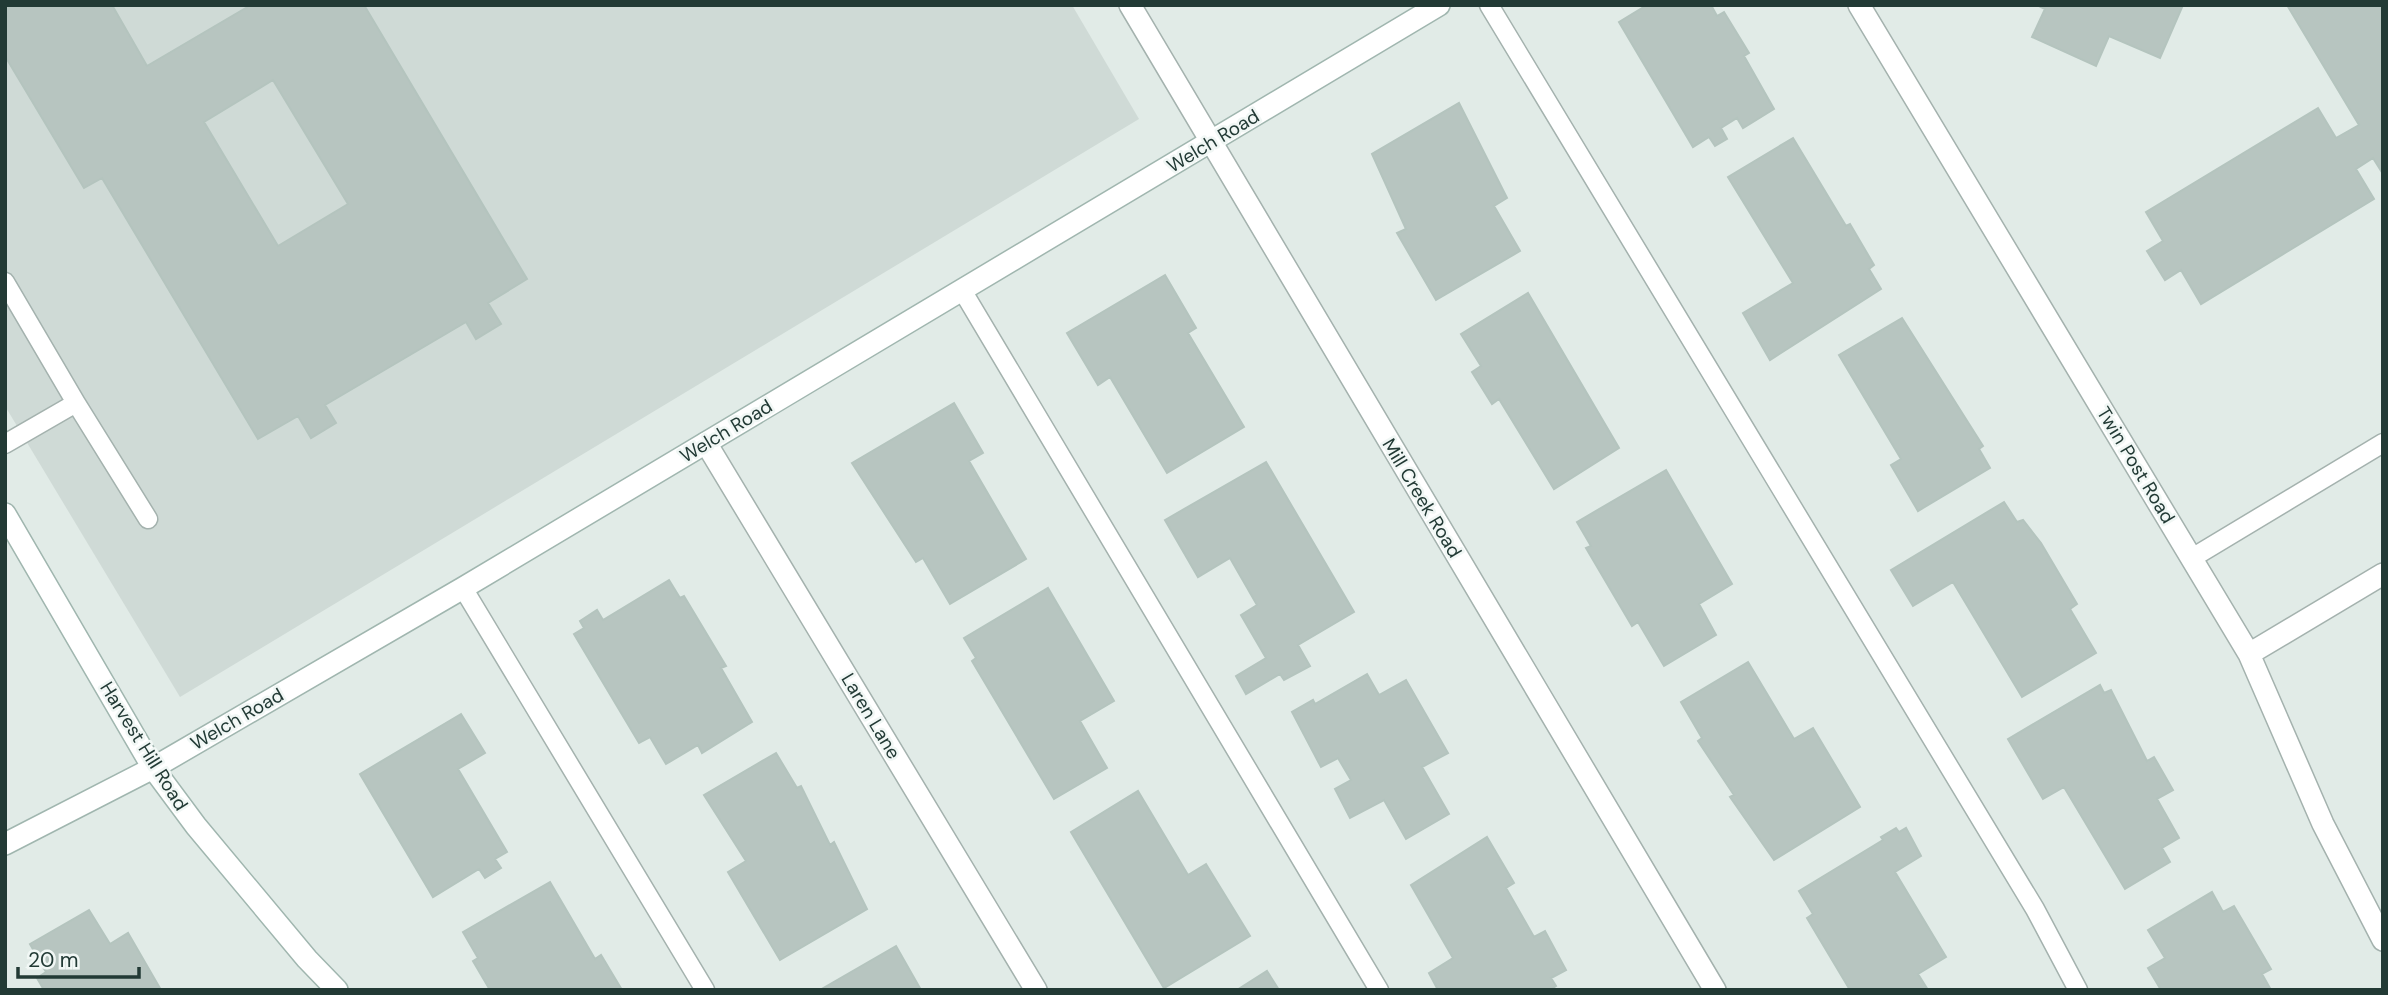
<svg xmlns="http://www.w3.org/2000/svg" width="2388" height="995" viewBox="0 0 2388 995" font-family="'DM Sans',sans-serif">
<style>
.built{fill:#cfdad6}
.building{fill:#b7c5c0;stroke:#b4c4be;stroke-width:2;fill-rule:evenodd}
.lines{fill:none;stroke-linecap:round;stroke-linejoin:round}
.lane-casing{stroke:#a4b2ae;stroke-width:21}
.street-casing{stroke:#a4b2ae;stroke-width:24}
.secondary-casing{stroke:#a0b6af;stroke-width:24}
.lane{stroke:#fff;stroke-width:18}
.street{stroke:#fff;stroke-width:21}
.secondary{stroke:#fff;stroke-width:21}
.labels{text-anchor:middle;dominant-baseline:central;stroke-width:5;stroke-linejoin:round;paint-order:stroke}
.street-label{font-size:19px;fill:#223a35;stroke:#f1f7f5}
</style>
<rect width="100%" height="100%" fill="#e1ebe7"/>
<path class="built" d="M 5,5 L 1072,5 L 1139,119 L 180,697 L 5,406 Z"/>
<path class="building" d="M 5,5 L 112,5 L 147,66 L 251,5 L 364,5 L 527,279 L 488,303 L 501,324 L 476,339 L 466,322 L 325,405 L 336,423 L 311,438 L 298,416 L 258,439 L 102,178 L 84,188 L 5,56 ZM 273,80 L 348,204 L 278,246 L 204,122 Z
M 1647,5 L 1711,5 L 1717,16 L 1724,12 L 1749,53 L 1744,56 L 1774,109 L 1743,128 L 1737,118 L 1721,128 L 1727,139 L 1715,146 L 1709,137 L 1693,147 L 1619,22 Z
M 2037,5 L 2183,5 L 2160,58 L 2109,36 L 2096,66 L 2032,37 L 2045,9 Z
M 2287,5 L 2383,5 L 2383,174 L 2373,158 L 2356,169 L 2374,199 L 2201,304 L 2181,270 L 2165,280 L 2147,251 L 2163,241 L 2146,212 L 2318,108 L 2336,138 L 2359,125 Z
M 1459,103 L 1507,198 L 1494,206 L 1520,251 L 1436,300 L 1397,233 L 1406,229 L 1372,154 Z
M 1793,138 L 1846,226 L 1850,224 L 1874,265 L 1869,269 L 1881,289 L 1770,360 L 1743,313 L 1793,283 L 1728,177 Z
M 1165,275 L 1196,328 L 1188,333 L 1244,427 L 1167,473 L 1110,377 L 1098,385 L 1067,333 Z
M 1528,293 L 1619,448 L 1554,489 L 1499,399 L 1492,404 L 1472,372 L 1481,366 L 1461,334 Z
M 1902,318 L 1983,446 L 1979,449 L 1990,468 L 1918,511 L 1891,465 L 1901,459 L 1839,355 Z
M 954,403 L 983,453 L 969,461 L 1026,559 L 950,604 L 923,558 L 916,562 L 852,463 Z
M 1266,462 L 1354,612 L 1298,645 L 1310,666 L 1284,680 L 1280,674 L 1246,694 L 1236,676 L 1266,658 L 1241,615 L 1257,605 L 1230,558 L 1198,577 L 1165,520 Z
M 1666,470 L 1732,584 L 1699,604 L 1716,635 L 1664,666 L 1638,622 L 1632,626 L 1586,548 L 1591,546 L 1577,522 Z
M 2004,502 L 2017,522 L 2023,520 L 2041,543 L 2077,604 L 2070,609 L 2096,653 L 2022,697 L 1953,582 L 1913,606 L 1891,570 Z
M 669,580 L 680,598 L 684,596 L 726,666 L 721,668 L 752,722 L 702,753 L 698,745 L 666,764 L 650,737 L 639,743 L 574,634 L 584,628 L 580,621 L 597,610 L 603,620 Z
M 1048,588 L 1114,701 L 1080,721 L 1107,768 L 1054,799 L 972,661 L 976,658 L 964,638 Z
M 1748,662 L 1794,739 L 1813,728 L 1860,807 L 1774,860 L 1730,797 L 1734,795 L 1698,741 L 1702,738 L 1681,702 Z
M 1367,674 L 1379,695 L 1406,680 L 1448,753 L 1422,767 L 1449,814 L 1406,839 L 1384,800 L 1350,818 L 1335,789 L 1351,780 L 1338,758 L 1321,767 L 1292,712 L 1313,700 L 1315,704 Z
M 2100,685 L 2104,693 L 2111,690 L 2147,761 L 2154,757 L 2173,790 L 2157,799 L 2179,838 L 2162,848 L 2170,862 L 2125,889 L 2064,787 L 2043,799 L 2008,739 Z
M 461,714 L 485,753 L 458,769 L 507,852 L 495,859 L 501,868 L 485,878 L 479,869 L 433,897 L 360,774 Z
M 776,753 L 797,788 L 801,786 L 830,845 L 834,842 L 867,909 L 780,960 L 728,872 L 746,861 L 704,795 Z
M 1138,791 L 1188,875 L 1206,864 L 1250,936 L 1164,988 L 1071,832 Z
M 1896,828 L 1899,832 L 1906,828 L 1921,856 L 1895,872 L 1946,957 L 1918,974 L 1928,990 L 1850,990 L 1807,918 L 1813,914 L 1799,891 L 1883,840 L 1881,837 Z
M 1487,837 L 1514,883 L 1506,888 L 1534,937 L 1545,931 L 1566,970 L 1551,978 L 1556,986 L 1550,990 L 1438,990 L 1429,973 L 1453,958 L 1411,885 Z
M 550,882 L 595,959 L 601,955 L 622,990 L 490,990 L 473,961 L 478,958 L 463,932 Z
M 2212,892 L 2223,912 L 2234,906 L 2271,969 L 2262,974 L 2271,990 L 2161,990 L 2148,968 L 2165,958 L 2148,930 Z
M 89,910 L 110,944 L 128,933 L 161,990 L 44,990 L 37,978 L 46,972 L 30,944 Z
M 896,946 L 921,990 L 820,990 Z
M 1267,971 L 1279,990 L 1237,990 Z"/>
<g class="lines">
<defs>
<path id="lane" d="M 1489,5 L 2035,909 L 2078,990
M 5,282 L 76,403 L 5,444
M 962,290 L 1379,990
M 76,403 L 148,519
M 2192,558 L 2383,443
M 463,588 L 705,990"/>
<path id="street" d="M 1130,5 L 1715,990
M 1859,5 L 2249,654 L 2323,824 L 2383,940
M 706,443 L 1036,990
M 2249,654 L 2383,574"/>
<path id="secondary" d="M 5,514 L 153,768 L 196,826 L 307,959 L 337,990
M 5,844 L 153,768 L 463,588 L 1439,5"/>
</defs>
<use href="#lane" class="lane-casing"/>
<use href="#street" class="street-casing"/>
<use href="#secondary" class="secondary-casing"/>
<use href="#lane" class="lane"/>
<use href="#street" class="street"/>
<use href="#secondary" class="secondary"/>
</g>
<g class="labels">
<g class="street-label">
<text transform="translate(1213 141) rotate(-31)">Welch Road</text>
<text transform="translate(726 431) rotate(-31)">Welch Road</text>
<text transform="translate(2136 465) rotate(59)">Twin Post Road</text>
<text transform="translate(1422 498) rotate(59)">Mill Creek Road</text>
<text transform="translate(871 716) rotate(59)">Laren Lane</text>
<text transform="translate(237 719) rotate(-30)">Welch Road</text>
<text transform="translate(144 746) rotate(58)">Harvest Hill Road</text>
</g>
</g>
<rect width="2388" height="995" fill="none" stroke="#223a35" stroke-width="14"/>
<path d="M18 967v10h121v-10" fill="none" stroke="#223a35" stroke-width="3.5"/>
<text x="28" y="967" font-size="21" fill="#223a35" stroke="#f1f7f5" stroke-width="5" paint-order="stroke">20 m</text>
</svg>
